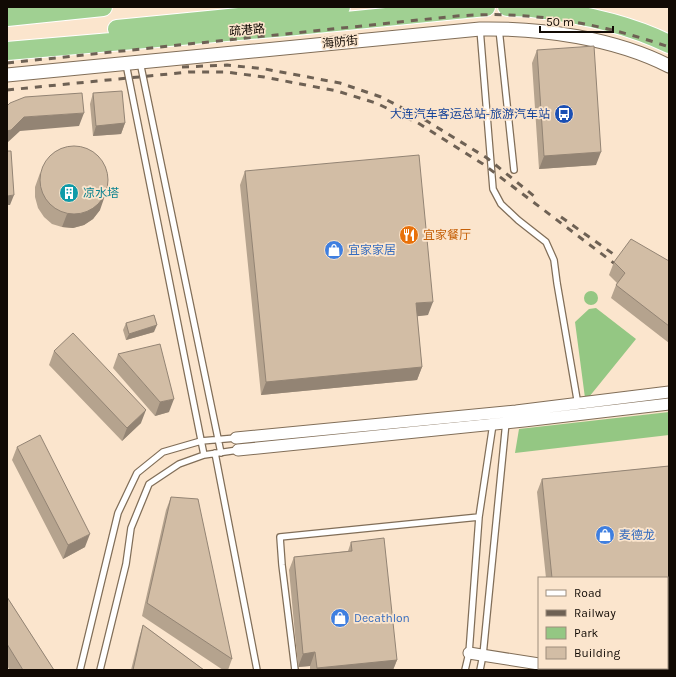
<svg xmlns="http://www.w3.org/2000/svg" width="676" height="677" viewBox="0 0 676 677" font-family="Karla,'Noto Sans SC',sans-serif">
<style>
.green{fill:#94c783}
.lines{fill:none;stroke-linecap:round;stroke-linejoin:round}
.service-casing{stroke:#816e58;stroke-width:8}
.minor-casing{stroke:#816e58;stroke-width:13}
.tertiary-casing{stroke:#816e58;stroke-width:15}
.trunk-casing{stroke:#fff;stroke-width:20}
.service{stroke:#fff;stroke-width:5.5}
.minor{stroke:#fff;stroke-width:11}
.tertiary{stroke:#fff;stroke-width:13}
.trunk{stroke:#a0d092;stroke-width:18}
.rail{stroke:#6e6154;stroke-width:3;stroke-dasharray:7 7;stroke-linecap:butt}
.wall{fill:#b5a38e}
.shaded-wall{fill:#938474}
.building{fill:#d2bda5;stroke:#938474}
.labels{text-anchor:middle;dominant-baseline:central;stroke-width:3.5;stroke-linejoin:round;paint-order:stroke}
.street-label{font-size:12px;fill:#110a04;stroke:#fbe5cd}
.transit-label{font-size:12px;fill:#164399;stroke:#fbe5cd;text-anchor:end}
.culture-label{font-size:12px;fill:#0d838f;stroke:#fbe5cd;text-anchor:start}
.food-label{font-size:12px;fill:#c56008;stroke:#fbe5cd;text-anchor:start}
.shop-label{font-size:12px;fill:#366cbe;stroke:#fbe5cd;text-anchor:start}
</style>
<rect width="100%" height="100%" fill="#fbe5cd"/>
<path class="green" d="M584 298a7 7 0 1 1 14 0a7 7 0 1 1-14 0Z
M 596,308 L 636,339 L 589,397 L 585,398 L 575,322 L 589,309 Z
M 669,412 L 669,435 L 515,453 L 519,429 Z"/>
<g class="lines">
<defs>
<path id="service" d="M 480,29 L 493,189 L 501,204 L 518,220 L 546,242 L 554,260 L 557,283 L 578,405
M 499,29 L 514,170
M 140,62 L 221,453
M 126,64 L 204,455
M 215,453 L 257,670
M 80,670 L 118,513 L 137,473 L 163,452 L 201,441 L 236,438
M 100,670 L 126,564 L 131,528 L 149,484 L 179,464 L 204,455 L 238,450
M 295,670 L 282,565 L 280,537 L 479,517
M 465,670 L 469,653 L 479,517 L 493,424 L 495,422
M 480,670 L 483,655 L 506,422"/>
<path id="minor" d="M 236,438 L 516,411 L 669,392
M 238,450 L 524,421 L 669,404
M 469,653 L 539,664
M 564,668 L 577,670"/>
<path id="tertiary" d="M 7,75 L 480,29 C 542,28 614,38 669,66"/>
<path id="trunk" d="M 507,7 C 517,7 528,7 538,9 C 581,14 630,25 669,44
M 7,17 L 103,7
M 117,29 L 341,7
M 7,51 L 286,27 L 486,7"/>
</defs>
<use href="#service" class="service-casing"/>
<use href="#minor" class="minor-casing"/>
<use href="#tertiary" class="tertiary-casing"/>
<use href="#trunk" class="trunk-casing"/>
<use href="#service" class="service"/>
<use href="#minor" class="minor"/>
<use href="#tertiary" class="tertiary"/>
<use href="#trunk" class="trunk"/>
<path class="rail" d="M 7,63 L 457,16 C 474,15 491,14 508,15 C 564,17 617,29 669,47
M 182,67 L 227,65 L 265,69 L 340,83 L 381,97 L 422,118 L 487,158 L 534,196
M 7,90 L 189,72 L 226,72 L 264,77 L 337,91 L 376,103 L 418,123 L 483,164 L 623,270
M 561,217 L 626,263"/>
</g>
<path class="wall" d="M 537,50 L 596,165 L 539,169 L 532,63 Z
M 93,93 L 125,123 L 121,134 L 93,136 L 90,104 Z
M 245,171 L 428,315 L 417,316 L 422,367 L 417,380 L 261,395 L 240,185 Z
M 40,173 L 100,210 L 93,219 L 84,225 L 73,228 L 62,227 L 52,224 L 44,217 L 38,208 L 35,197 L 35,187 Z
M 669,261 L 669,343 L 611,298 L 616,285 L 617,283 L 609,275 L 614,262 Z
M 126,323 L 154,332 L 126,340 L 123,330 Z
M 54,351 L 141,423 L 122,441 L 49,365 Z
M 118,354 L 169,412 L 155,416 L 113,368 Z
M 17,447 L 85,547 L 63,559 L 12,460 Z
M 669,466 L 669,646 L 667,646 L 667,578 L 546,578 L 537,492 L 542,479 Z
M 171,497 L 232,659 L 228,670 L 223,670 L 142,616 L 166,510 Z
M 351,542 L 397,660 L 393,670 L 310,670 L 310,666 L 298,667 L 289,570 L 294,557 L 348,551 Z
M 7,597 L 54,670 L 10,670 L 7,666 Z
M 143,625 L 204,670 L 131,670 L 139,638 Z"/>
<path class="shaded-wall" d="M 84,113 L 79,126 L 20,131 L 7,143 L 7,131 L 24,117 Z
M 125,123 L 121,134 L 93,136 L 96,126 Z
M 601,152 L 596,165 L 539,169 L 544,156 Z
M 108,187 L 100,210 L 93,219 L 84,225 L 73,228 L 62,227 L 67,214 Z
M 14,195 L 10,205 L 7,205 L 7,196 Z
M 433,302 L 428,315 L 411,317 L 416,303 Z
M 157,325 L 154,332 L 126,340 L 129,334 Z
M 422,367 L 417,380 L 261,395 L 266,382 Z
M 174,399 L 169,412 L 155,416 L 160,402 Z
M 146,410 L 141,423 L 122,441 L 127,428 Z
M 90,534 L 85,547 L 63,559 L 68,545 Z
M 668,633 L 669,633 L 669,646 L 667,646 L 667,636 Z
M 315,652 L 310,666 L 298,667 L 303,654 Z
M 397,660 L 393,670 L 316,670 L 317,668 Z"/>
<path class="building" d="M 594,46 L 601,152 L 544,156 L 537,50 Z
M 122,91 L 125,123 L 96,126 L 93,93 Z
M 82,93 L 84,113 L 24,117 L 11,130 L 7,131 L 7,106 L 10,103 L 25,97 Z
M40 180a34 34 0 1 1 68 0a34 34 0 1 1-68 0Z
M 7,151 L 11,151 L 14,195 L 7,196 Z
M 419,155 L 433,302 L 416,303 L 422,367 L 266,382 L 245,171 Z
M 631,239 L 669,261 L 669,326 L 616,285 L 625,273 L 614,262 Z
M 154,315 L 157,325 L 129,334 L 126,323 Z
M 73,333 L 146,410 L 127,428 L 54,351 Z
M 160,344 L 174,399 L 160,402 L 118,354 Z
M 40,435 L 90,534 L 68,545 L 17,447 Z
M 669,466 L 669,633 L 668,633 L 667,621 L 667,578 L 552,578 L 542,479 Z
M 171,497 L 198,499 L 232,659 L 147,603 Z
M 384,538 L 397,660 L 317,668 L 315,652 L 303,654 L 294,557 L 352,551 L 351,542 Z
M 7,597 L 54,670 L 23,670 L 7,644 Z
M 143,625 L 204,670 L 133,670 Z"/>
<defs>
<symbol id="bus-disc" viewBox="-11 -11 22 22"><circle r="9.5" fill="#1a4fb4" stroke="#fbe5cd"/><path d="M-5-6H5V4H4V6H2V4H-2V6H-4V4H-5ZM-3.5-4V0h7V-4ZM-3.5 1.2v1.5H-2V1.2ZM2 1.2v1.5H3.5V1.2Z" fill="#fff"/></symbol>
<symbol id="building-disc" viewBox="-11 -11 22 22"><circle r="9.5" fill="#0f9aa8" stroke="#fbe5cd"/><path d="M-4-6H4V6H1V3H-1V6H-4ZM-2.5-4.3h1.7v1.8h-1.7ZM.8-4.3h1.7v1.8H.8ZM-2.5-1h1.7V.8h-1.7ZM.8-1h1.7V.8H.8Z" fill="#fff"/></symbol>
<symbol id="restaurant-disc" viewBox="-11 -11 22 22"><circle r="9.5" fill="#e8710a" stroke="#fbe5cd"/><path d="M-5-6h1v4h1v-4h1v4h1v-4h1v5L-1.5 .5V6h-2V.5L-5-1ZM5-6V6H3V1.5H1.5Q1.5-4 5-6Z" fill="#fff"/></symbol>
<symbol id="shop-disc" viewBox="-11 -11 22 22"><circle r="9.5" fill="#3f7fe0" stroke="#fbe5cd"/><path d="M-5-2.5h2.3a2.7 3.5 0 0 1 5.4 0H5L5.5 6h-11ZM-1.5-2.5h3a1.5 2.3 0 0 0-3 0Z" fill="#fff"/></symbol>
</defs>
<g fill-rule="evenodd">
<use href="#bus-disc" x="553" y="103" width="22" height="22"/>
<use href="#building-disc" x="58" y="182" width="22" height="22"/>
<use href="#restaurant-disc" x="398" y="224" width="22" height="22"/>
<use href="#shop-disc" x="323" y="239" width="22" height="22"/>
<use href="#shop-disc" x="594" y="524" width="22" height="22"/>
<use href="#shop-disc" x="329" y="607" width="22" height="22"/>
</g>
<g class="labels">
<g class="street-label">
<text transform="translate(247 30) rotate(-5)">疏港路</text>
<text transform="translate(340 42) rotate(-6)">海防街</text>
</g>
<g class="transit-label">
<text x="550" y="114">大连汽车客运总站-旅游汽车站</text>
</g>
<g class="culture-label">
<text x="83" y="193">凉水塔</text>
</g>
<g class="food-label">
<text x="423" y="235">宜家餐厅</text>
</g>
<g class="shop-label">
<text x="348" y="250">宜家家居</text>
<text x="619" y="535">麦德龙</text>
<text x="354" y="618">Decathlon</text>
</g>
</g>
<rect width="676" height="677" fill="none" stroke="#110a04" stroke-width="16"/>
<rect x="538" y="577" width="130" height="92" fill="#fbe5cd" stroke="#9d8d7d"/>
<rect x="546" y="590" width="20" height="6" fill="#ffffff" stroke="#9d8d7d"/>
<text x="574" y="597" font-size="12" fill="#110a04">Road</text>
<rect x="546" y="610" width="20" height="6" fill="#6e6154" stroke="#9d8d7d"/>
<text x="574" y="617" font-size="12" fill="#110a04">Railway</text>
<rect x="546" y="627" width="20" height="12" fill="#94c783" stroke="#9d8d7d"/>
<text x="574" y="637" font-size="12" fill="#110a04">Park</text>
<rect x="546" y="647" width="20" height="12" fill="#d2bda5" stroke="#9d8d7d"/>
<text x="574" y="657" font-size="12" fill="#110a04">Building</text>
<path d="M540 26v6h73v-6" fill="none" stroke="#110a04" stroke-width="2"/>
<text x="546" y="26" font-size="12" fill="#110a04" stroke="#fbe5cd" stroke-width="3" paint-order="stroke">50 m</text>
</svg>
